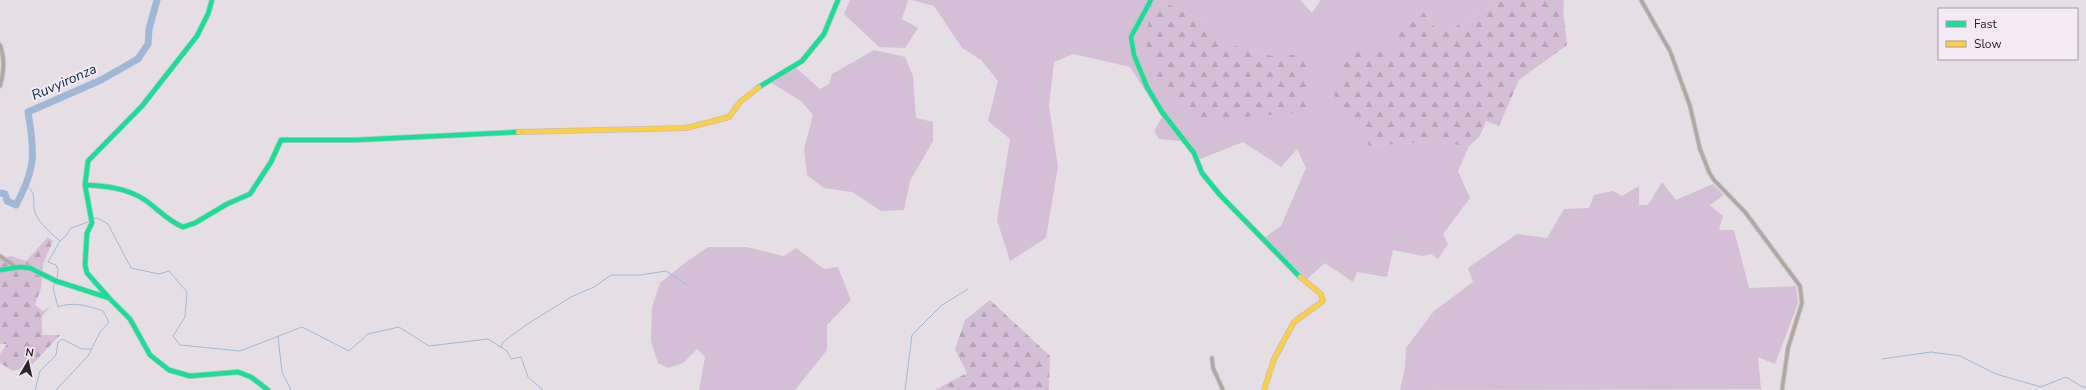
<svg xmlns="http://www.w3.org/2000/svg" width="2086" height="390" viewBox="0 0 2086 390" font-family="'Nunito Sans',sans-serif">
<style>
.green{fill:#d4bfd6}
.forest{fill:url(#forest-firs)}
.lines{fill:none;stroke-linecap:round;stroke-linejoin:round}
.stream{stroke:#a0b8d6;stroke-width:1}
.river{stroke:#a0b8d6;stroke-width:7}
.street-casing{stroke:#c2bec2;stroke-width:5}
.fast-casing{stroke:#c2bec2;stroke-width:6}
.slow-casing{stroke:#c2bec2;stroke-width:6}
.street{stroke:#afa7a2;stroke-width:3}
.fast{stroke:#16e098;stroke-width:4.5}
.slow{stroke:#ffcf43;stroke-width:4.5}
.labels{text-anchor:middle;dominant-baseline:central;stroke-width:4;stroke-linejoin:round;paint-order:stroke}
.water-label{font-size:14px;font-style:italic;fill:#002b4f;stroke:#f4e9f5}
</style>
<defs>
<pattern id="forest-firs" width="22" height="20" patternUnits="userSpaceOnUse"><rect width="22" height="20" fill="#d4bfd6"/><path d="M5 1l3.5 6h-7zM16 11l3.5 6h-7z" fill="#b6a4b8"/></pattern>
</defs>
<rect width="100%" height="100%" fill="#e5dfe5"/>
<path class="green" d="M 850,0 L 908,0 L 902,19 L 918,28 L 905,48 L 879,47 L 844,14 Z
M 911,0 L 1151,0 L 1155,79 L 1305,55 L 1272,56 L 1230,45 L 1200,19 L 1159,0 L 1300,0 L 1312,13 L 1321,0 L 1504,0 L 1440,35 L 1421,8 L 1396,55 L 1389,55 L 1369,146 L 1431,142 L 1469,146 L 1458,171 L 1470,198 L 1443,234 L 1448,244 L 1438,259 L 1431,254 L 1423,256 L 1393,250 L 1387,277 L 1357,272 L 1353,282 L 1325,263 L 1307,279 L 1264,238 L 1281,226 L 1306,168 L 1297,149 L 1281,167 L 1243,142 L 1200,159 L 1190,142 L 1159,139 L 1154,131 L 1162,117 L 1130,67 L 1073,54 L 1054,62 L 1049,106 L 1058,167 L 1046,238 L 1010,261 L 997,220 L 1010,139 L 988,121 L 998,81 L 981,60 L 962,48 L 934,6 Z
M 874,50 L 905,57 L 913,76 L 916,118 L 933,122 L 933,141 L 910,181 L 904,210 L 881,211 L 852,192 L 824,188 L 807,175 L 804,149 L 813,115 L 801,101 L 770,82 L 794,66 L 820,89 L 829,84 L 832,74 Z
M 1662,182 L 1676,200 L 1713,184 L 1724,195 L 1710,205 L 1723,216 L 1719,230 L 1734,230 L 1749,288 L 1796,286 L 1798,303 L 1775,364 L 1758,357 L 1761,389 L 1400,390 L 1405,368 L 1406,348 L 1434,311 L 1473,282 L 1468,268 L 1517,234 L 1547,238 L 1564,209 L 1589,208 L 1594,195 L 1613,191 L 1622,196 L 1639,186 L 1639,205 L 1648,205 Z
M 708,247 L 746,247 L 784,256 L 796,248 L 824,269 L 838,267 L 851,300 L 827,325 L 827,350 L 795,390 L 699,390 L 705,357 L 697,349 L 683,363 L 668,368 L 658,363 L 651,341 L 652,307 L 660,283 L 686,262 Z"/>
<path class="forest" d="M 1151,0 L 1159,0 L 1200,19 L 1231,45 L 1272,56 L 1305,54 L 1311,111 L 1223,119 L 1195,118 L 1169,100 L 1155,78 L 1146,44 Z
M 1504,0 L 1564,0 C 1562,14 1566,30 1567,45 L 1519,80 L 1499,126 L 1486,121 L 1480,136 L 1469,146 L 1431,142 L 1369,146 L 1332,92 L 1345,61 L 1359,48 L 1396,55 L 1396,23 L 1420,7 L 1440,35 Z
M 48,237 L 53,241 L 43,264 L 41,288 L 35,305 L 43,311 L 50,307 L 42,316 L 42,335 L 60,335 L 31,366 L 13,371 L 0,363 L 0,354 L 7,344 L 0,344 L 0,259 L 11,256 L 26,261 Z
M 990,300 L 1050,356 L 1049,390 L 935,390 L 967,373 L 955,349 L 965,320 Z"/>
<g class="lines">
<path class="stream" d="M 27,186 C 38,193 31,205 36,215 C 41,225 52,234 60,241 L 48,262 L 56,265 L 58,270 L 57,279
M 94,219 L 97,218 L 108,224 L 131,268 L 159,274 L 169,271 L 187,292 L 185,317 L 173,336 L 180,345 L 240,351 L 302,327 L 349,351 L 368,334 L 399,327 L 429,346 L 488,339 L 507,351 L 511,359 L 521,357 L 528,377 L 543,390
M 60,241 L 65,237 L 71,228 L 91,221
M 55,282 L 53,288 L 58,307 C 73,301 88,306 103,311 L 109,322 L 100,332 L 88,356 L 56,390
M 278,337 L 282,372 L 291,390
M 501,347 L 503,342 L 526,325 L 571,297 L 594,287 L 611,275 L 640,275 L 666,271 L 687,285
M 1882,359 L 1931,352 L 1960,356 L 1996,374 L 2041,387 L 2066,377 L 2083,387 L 2086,387
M 35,390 L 40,371 L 56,355 L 58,342 L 62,339 L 82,349 L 91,349
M 905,390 L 912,335 L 942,305 L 968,289"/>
<path class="river" d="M 0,193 L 5,194 L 7,201 L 16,205 C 36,168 35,153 28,112 L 101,80 L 138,59 L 148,44 L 149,29 L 157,0"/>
<defs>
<path id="street" d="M 1641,0 L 1670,51 L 1690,106 L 1700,149 L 1709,172 L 1714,180 L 1745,212 L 1800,286 L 1802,303 L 1788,348 L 1782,390
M 0,45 C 5,58 4,72 0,86
M 0,256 L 16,267
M 1212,358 L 1213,368 L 1223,390"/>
<path id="fast" d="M 1151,0 L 1131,37 L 1134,55 L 1147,87 L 1162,112 L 1194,153 L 1202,173 L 1220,195 L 1300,277
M 759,87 L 802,61 L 824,34 L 838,0
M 85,185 C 106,186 127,188 145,200 C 158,209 168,221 183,227 L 195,223 L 227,204 L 250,194 L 271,162 L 281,140 L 355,140 L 518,132
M 0,270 L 20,267 L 30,268 L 56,281 L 109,298 L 130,319 L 150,355 L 169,370 L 190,376 L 238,372 L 251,377 L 268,390
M 109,298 L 87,273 L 85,265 L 87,233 L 92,223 L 85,185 L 88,161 L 142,106 L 197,36 L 208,14 L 212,0"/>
<path id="slow" d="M 518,132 L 686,128 L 729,117 L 740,102 L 759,87
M 1264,390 L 1274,359 L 1294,322 L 1323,301 L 1321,294 L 1300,277"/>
</defs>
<use href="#street" class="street-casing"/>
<use href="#fast" class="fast-casing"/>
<use href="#slow" class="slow-casing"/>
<use href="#street" class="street"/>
<use href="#fast" class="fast"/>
<use href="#slow" class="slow"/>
</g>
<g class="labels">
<g class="water-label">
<text transform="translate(64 82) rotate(-24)">Ruvyironza</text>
</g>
</g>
<rect x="1938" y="8" width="140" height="52" fill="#f4e9f5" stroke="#a29aa3"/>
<rect x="1946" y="21" width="20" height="6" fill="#16e098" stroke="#a29aa3"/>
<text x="1974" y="28" font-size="12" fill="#282429">Fast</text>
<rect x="1946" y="41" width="20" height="6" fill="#ffcf43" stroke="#a29aa3"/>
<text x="1974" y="48" font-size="12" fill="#282429">Slow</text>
<g transform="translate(28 362) rotate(9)" stroke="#f4e9f5" stroke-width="3" paint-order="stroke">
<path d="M0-3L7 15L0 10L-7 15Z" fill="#282429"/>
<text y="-6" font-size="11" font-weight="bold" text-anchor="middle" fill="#282429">N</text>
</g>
</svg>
